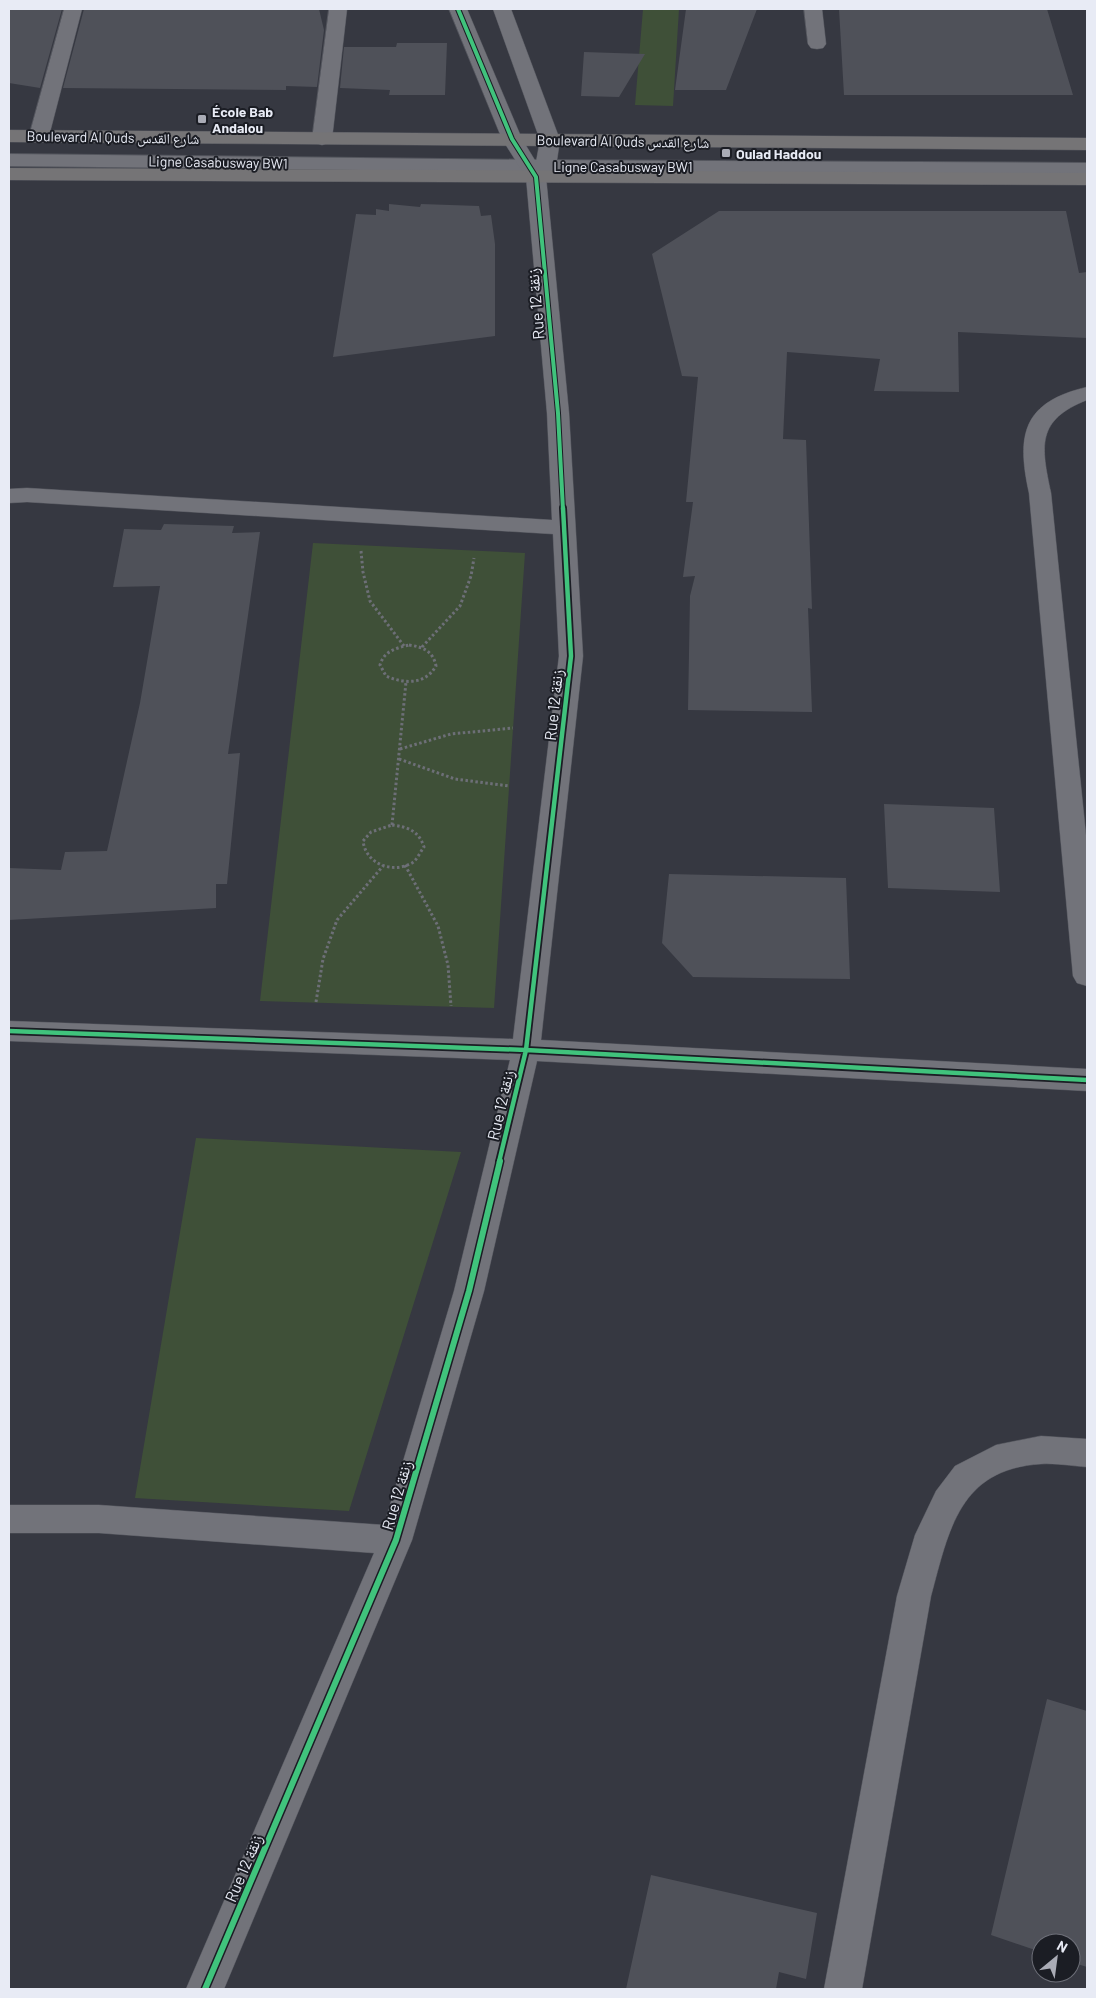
<svg xmlns="http://www.w3.org/2000/svg" width="1096" height="1998" viewBox="0 0 1096 1998" font-family="Barlow,'Noto Naskh Arabic',sans-serif">
<style>
.green{fill:#3f5038}
.building{fill:#4f5159}
.lines{fill:none;stroke-linecap:round;stroke-linejoin:round}
.service-casing{stroke:#53555d;stroke-width:2}
.minor-casing{stroke:#53555d;stroke-width:1}
.primary-casing{stroke:#53555d;stroke-width:1}
.path{stroke:#6d6f77;stroke-width:3;stroke-dasharray:2.5 2.5;stroke-linecap:butt}
.service{fill:#72737a;fill-rule:evenodd}
.minor{fill:#72737a;fill-rule:evenodd}
.primary{fill:#757476;fill-rule:evenodd}
.cycleway-far2-casing{stroke:#1b1d24;stroke-width:6}
.cycleway-far1-casing{stroke:#1b1d24;stroke-width:8}
.cycleway-casing{stroke:#1b1d24;stroke-width:9}
.cycleway-far2{stroke:#40c37c;stroke-width:4}
.cycleway-far1{stroke:#40c37c;stroke-width:4.5}
.cycleway{stroke:#40c37c;stroke-width:6}
.poi-dot{fill:#aaacb6;stroke:#1b1d24;stroke-width:2}
.labels{text-anchor:middle;dominant-baseline:central;stroke-width:4;stroke-linejoin:round;paint-order:stroke}
.far-poi-label{font-size:14px;font-weight:bold;fill:#e8ebf5;stroke:#1b1d24;text-anchor:start}
.far-street-label{font-size:14px;fill:#e8ebf5;stroke:#1b1d24}
.street-label{font-size:16px;fill:#e8ebf5;stroke:#1b1d24}
</style>
<rect width="100%" height="100%" fill="#363841"/>
<path class="green" d="M 643,9 L 679,9 L 673,106 L 635,105 Z
M 313,543 L 525,553 L 494,1008 L 260,1001 Z
M 196,1138 L 461,1152 L 349,1511 L 135,1498 Z"/>
<path class="building" d="M 9,9 L 62,9 L 40,88 L 9,83 Z
M 84,9 L 319,9 L 324,30 L 317,87 L 286,86 L 286,90 L 63,88 Z
M 686,9 L 757,9 L 726,90 L 675,90 Z
M 839,9 L 1047,9 L 1073,95 L 844,95 Z
M 397,43 L 447,43 L 445,95 L 389,95 L 390,90 L 340,88 L 344,47 L 396,47 Z
M 584,52 L 645,54 L 619,97 L 581,96 Z
M 389,204 L 420,207 L 421,204 L 479,206 L 481,216 L 491,215 L 495,244 L 495,336 L 333,357 L 356,214 L 376,215 L 376,209 L 389,211 Z
M 719,211 L 1066,211 L 1079,273 L 1087,272 L 1087,338 L 958,332 L 959,392 L 874,391 L 880,359 L 787,352 L 783,439 L 806,440 L 812,609 L 808,608 L 812,712 L 688,710 L 690,596 L 695,576 L 683,577 L 693,502 L 686,502 L 698,377 L 682,376 L 652,254 Z
M 164,524 L 234,526 L 232,533 L 260,532 L 228,754 L 240,753 L 227,884 L 216,884 L 216,908 L 9,920 L 9,868 L 61,870 L 65,852 L 107,851 L 140,703 L 160,586 L 113,587 L 124,529 L 161,530 Z
M 884,804 L 994,808 L 1000,892 L 888,888 Z
M 669,874 L 846,878 L 850,979 L 693,977 L 662,943 Z
M 1047,1699 L 1087,1711 L 1087,1967 L 1071,1962 L 1071,1943 L 1041,1943 L 1041,1952 L 991,1935 Z
M 651,1875 L 817,1913 L 806,1979 L 779,1972 L 776,1989 L 626,1989 Z"/>
<g class="lines">
<defs>
<path id="service" d="M 9,154 L 543,160 L 1087,163 L 1087,174 L 543,172 L 9,166 Z"/>
<path id="minor" d="M 64,9 L 82,9 L 49,136 L 46,140 L 39,142 L 32,140 L 29,136 Z
M 329,9 L 347,9 L 332,139 L 329,143 L 322,145 L 315,143 L 312,139 Z
M 449,9 L 467,9 L 522,139 L 536,162 L 540,140 L 493,9 L 511,9 L 560,140 L 557,160 L 546,177 L 569,413 L 583,656 L 541,1040 L 1087,1069 L 1087,1091 L 537,1061 L 484,1291 L 412,1540 L 224,1989 L 186,1989 L 374,1553 L 99,1533 L 9,1533 L 9,1505 L 99,1505 L 384,1525 L 454,1291 L 510,1060 L 9,1041 L 9,1021 L 513,1039 L 559,656 L 553,534 L 27,502 L 9,503 L 9,489 L 27,488 L 552,520 L 547,413 L 526,177 L 502,139 Z
M 804,9 L 822,9 L 826,44 L 823,48 L 817,49 L 811,48 L 808,44 Z
M 1087,387 L 1087,400 C 1036,420 1041,446 1051,493 L 1087,845 L 1087,986 L 1077,983 L 1073,976 L 1029,493 C 1016,434 1023,402 1087,387 Z
M 1041,1436 L 1087,1439 L 1087,1467 C 1072,1466 1056,1463 1041,1464 C 959,1469 949,1530 931,1596 L 862,1989 L 824,1989 L 897,1596 L 915,1535 L 936,1491 L 955,1466 L 996,1445 Z"/>
<path id="primary" d="M 9,130 L 1087,138 L 1087,150 L 9,142 Z
M 9,168 L 1087,173 L 1087,185 L 9,180 Z"/>
</defs>
<use href="#service" class="service-casing"/>
<use href="#minor" class="minor-casing"/>
<use href="#primary" class="primary-casing"/>
<path class="path" d="M 361,551 L 363,572 L 370,601 L 404,646
M 409,645 C 423,647 433,651 436,666 C 425,685 404,684 386,676 L 380,665 C 384,651 396,648 409,645 Z
M 422,647 L 460,606 L 471,576 L 474,558
M 400,749 L 451,734 L 513,728
M 399,759 L 455,779 L 509,786
M 392,825 C 408,827 419,831 424,847 C 420,852 417,860 412,863 C 392,874 366,864 363,841 L 371,832 Z
M 392,825 L 406,682
M 405,865 L 438,926 L 448,965 L 451,1006
M 316,1002 L 323,959 L 337,920 L 383,866"/>
<use href="#service" class="service"/>
<use href="#minor" class="minor"/>
<use href="#primary" class="primary"/>
<defs>
<path id="cycleway-far2" d="M 458,9 L 512,139 L 536,177 L 558,413 L 563,510"/>
<path id="cycleway-far1" d="M 9,1031 L 526,1050 L 1087,1080
M 499,1162 L 526,1050 L 571,656 L 563,508"/>
<path id="cycleway" d="M 205,1989 L 396,1540 L 469,1291 L 500,1161"/>
</defs>
<use href="#cycleway-far2" class="cycleway-far2-casing"/>
<use href="#cycleway-far1" class="cycleway-far1-casing"/>
<use href="#cycleway" class="cycleway-casing"/>
<use href="#cycleway-far2" class="cycleway-far2"/>
<use href="#cycleway-far1" class="cycleway-far1"/>
<use href="#cycleway" class="cycleway"/>
</g>
<g class="poi-dot">
<rect x="197" y="114" width="10" height="10" rx="2.5"/>
<rect x="721" y="148" width="10" height="10" rx="2.5"/>
</g>
<g class="labels">
<g class="far-poi-label">
<text x="212" y="111">École Bab<tspan x="212" dy="16">Andalou</tspan></text>
<text x="736" y="153">Oulad Haddou</text>
</g>
<g class="far-street-label">
<text transform="translate(113 137) rotate(1)">Boulevard Al Quds شارع القدس</text>
<text transform="translate(623 141) rotate(1)">Boulevard Al Quds شارع القدس</text>
<text transform="translate(218 162) rotate(1)">Ligne Casabusway BW1</text>
<text x="623" y="166">Ligne Casabusway BW1</text>
</g>
<g class="street-label">
<text transform="translate(535 304) rotate(-95)">Rue 12 زنقة</text>
<text transform="translate(553 705) rotate(-84)">Rue 12 زنقة</text>
<text transform="translate(500 1105) rotate(-77)">Rue 12 زنقة</text>
<text transform="translate(396 1495) rotate(-74)">Rue 12 زنقة</text>
<text transform="translate(243 1868) rotate(-67)">Rue 12 زنقة</text>
</g>
</g>
<rect width="1096" height="1998" fill="none" stroke="#e8ebf5" stroke-width="20"/>
<g transform="translate(1056 1958) rotate(29)"><circle r="24" fill="#1b1d24" stroke="#6d6f78"/>
<path d="M0-4L9 19L0 12L-9 19Z" fill="#aaacb6"/>
<text y="-8" font-size="14" font-weight="bold" text-anchor="middle" fill="#e8ebf5">N</text>
</g>
</svg>
